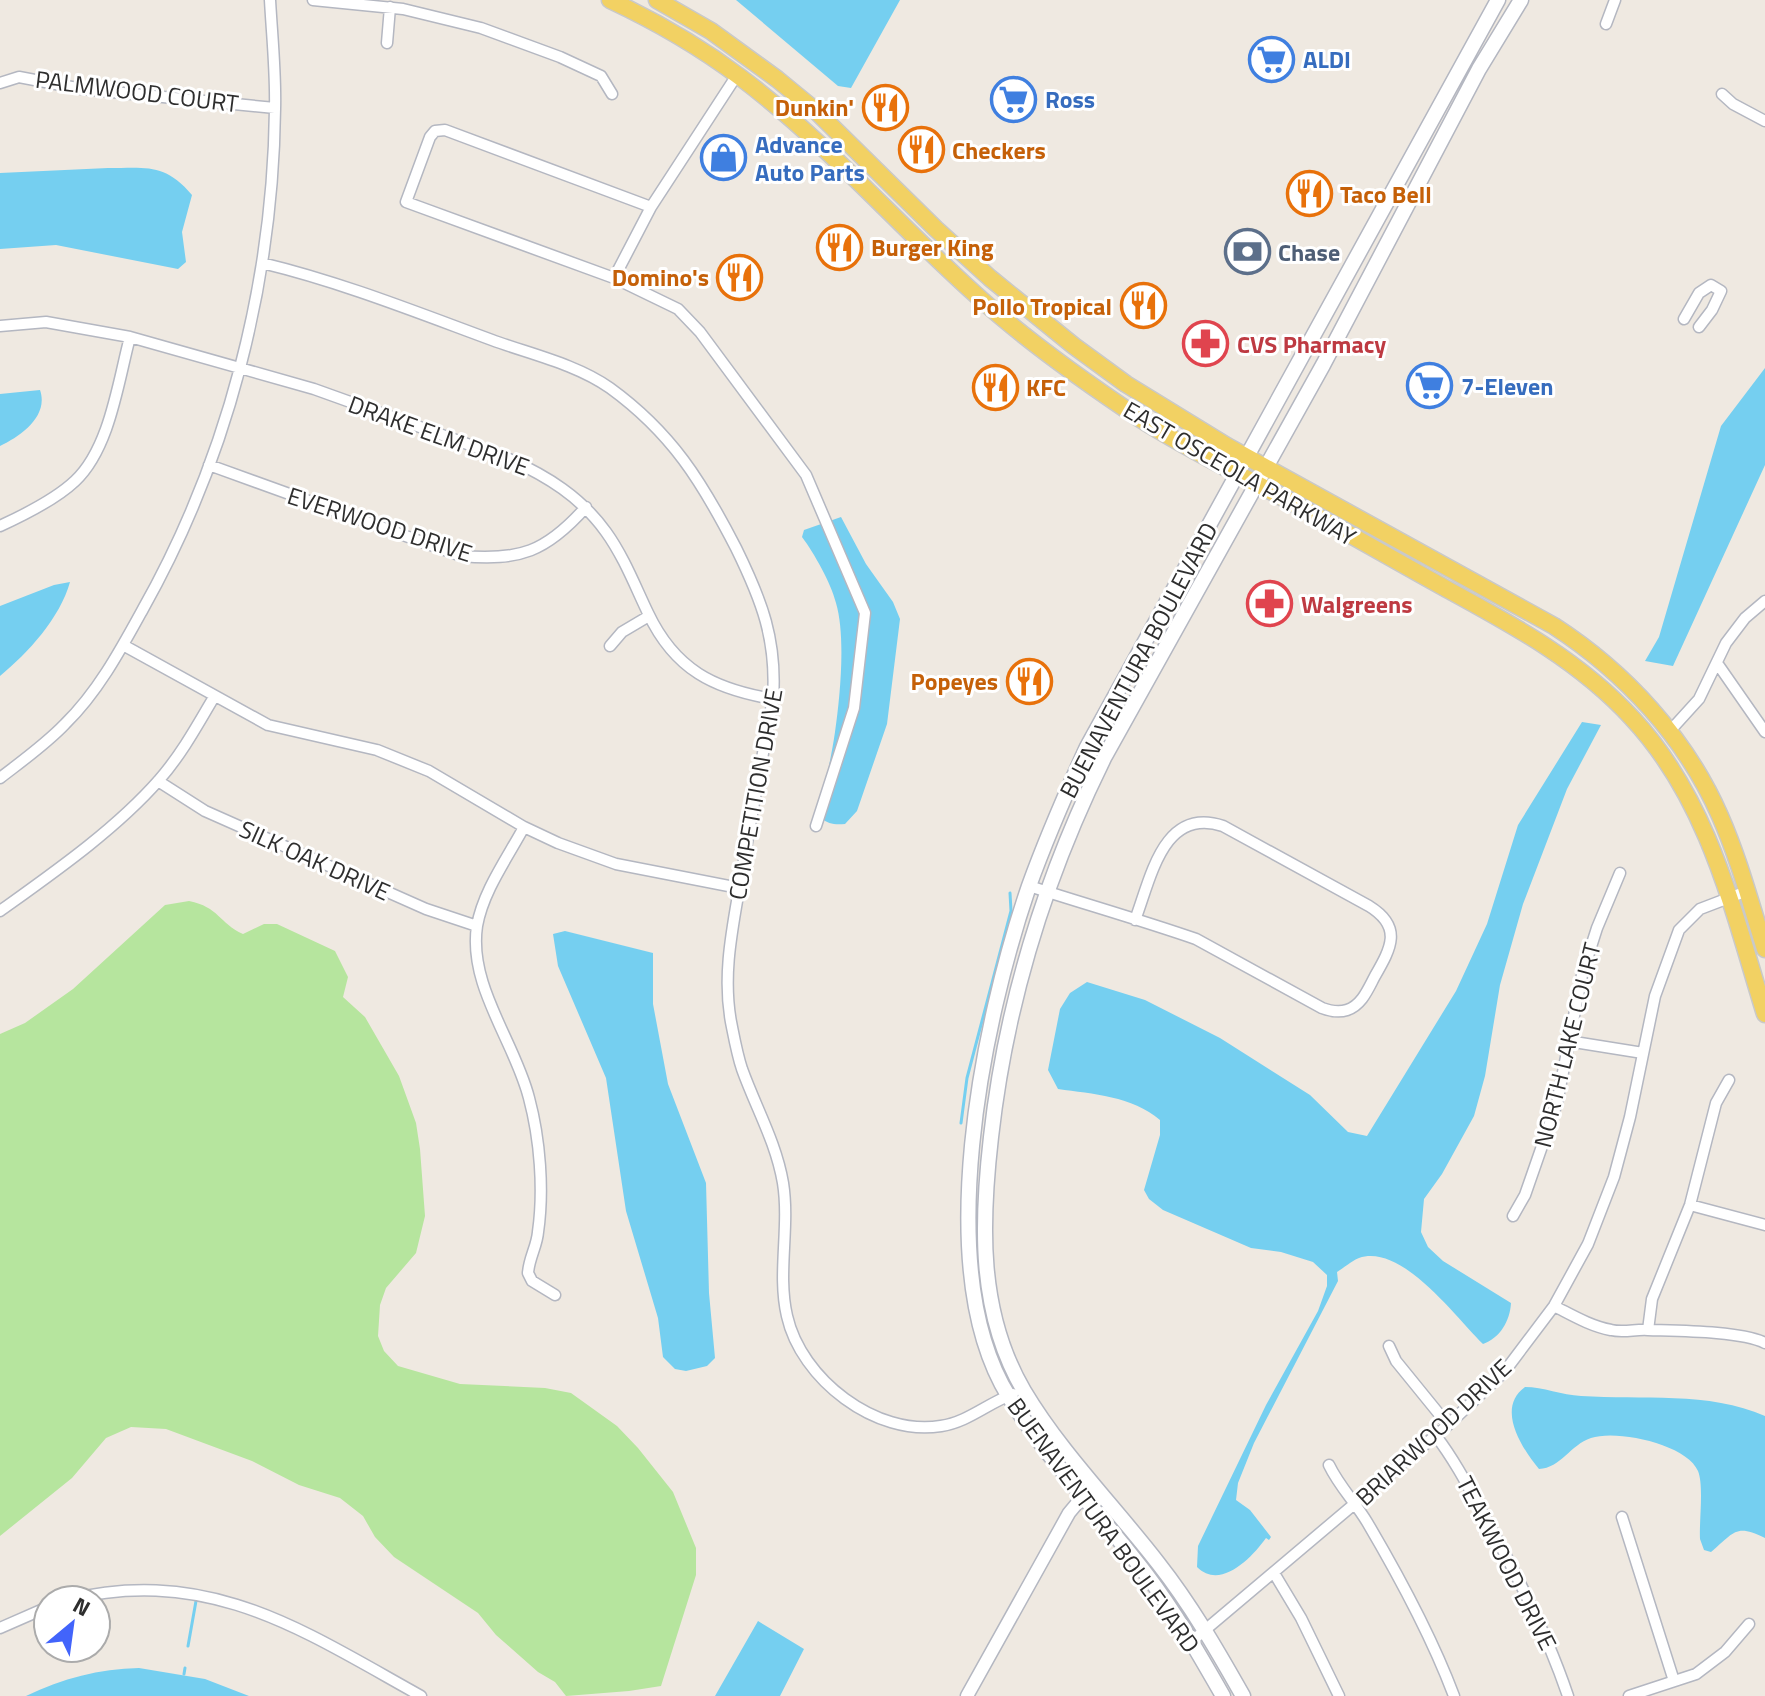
<svg xmlns="http://www.w3.org/2000/svg" width="1765" height="1696" viewBox="0 0 1765 1696" font-family="'Titillium Web',sans-serif">
<style>
.green{fill:#b6e59e}
.water{fill:#75cff0}
.lines{fill:none;stroke-linecap:round;stroke-linejoin:round}
.stream{stroke:#75cff0;stroke-width:3}
.minor-casing{stroke:#b4b7c1;stroke-width:13}
.tertiary-casing{stroke:#b4b7c1;stroke-width:15}
.secondary-casing{stroke:#b4b7c1;stroke-width:17}
.primary-casing{stroke:#c9c9c9;stroke-width:19}
.minor{stroke:#fff;stroke-width:10}
.tertiary{stroke:#fff;stroke-width:12}
.secondary{stroke:#fff;stroke-width:14}
.primary{stroke:#f2d163;stroke-width:16}
.labels{text-anchor:middle;dominant-baseline:central;stroke-width:6;stroke-linejoin:round;paint-order:stroke}
.shop-label{font-size:24px;font-weight:bold;fill:#366cbe;stroke:#fff;text-anchor:start}
.street-label{font-size:24px;fill:#2e2e2e;stroke:#fff}
.food-label{font-size:24px;font-weight:bold;fill:#c56008;stroke:#fff;text-anchor:end}
.service-label{font-size:24px;font-weight:bold;fill:#4e5e75;stroke:#fff;text-anchor:start}
.health-label{font-size:24px;font-weight:bold;fill:#be3a42;stroke:#fff;text-anchor:start}
</style>
<rect width="100%" height="100%" fill="#efe9e1"/>
<path class="green" d="M 189,901 C 219,907 219,923 243,934 L 264,924 L 277,924 L 335,951 L 348,977 L 343,997 L 365,1017 L 399,1076 L 416,1123 L 420,1149 L 425,1216 L 416,1253 L 386,1288 L 380,1305 L 378,1336 L 384,1351 L 398,1366 L 460,1384 L 545,1388 L 571,1393 L 617,1426 L 638,1448 L 673,1492 L 696,1548 L 696,1575 L 661,1686 L 629,1691 L 566,1696 L 555,1682 L 538,1672 L 496,1635 L 478,1613 L 394,1557 L 375,1537 L 363,1516 L 340,1498 L 299,1485 L 252,1461 L 166,1429 L 131,1427 L 106,1438 L 72,1478 L 0,1536 L 0,1034 L 25,1023 L 73,989 L 165,905 Z"/>
<path class="water" d="M 736,0 L 900,0 L 851,88 L 838,86 Z
M 108,168 C 147,168 165,163 192,195 L 182,232 L 186,262 L 178,269 L 56,245 L 0,249 L 0,173 Z
M 1765,368 L 1765,465 L 1673,666 L 1645,661 L 1659,637 L 1721,426 Z
M 40,390 C 49,416 21,436 0,446 L 0,394 Z
M 841,517 L 866,564 L 893,602 L 900,619 L 887,724 L 857,811 L 845,824 C 835,825 828,824 821,818 C 823,788 831,761 835,732 C 840,697 846,637 836,603 C 831,583 814,553 802,537 L 804,530 Z
M 70,582 C 60,618 28,653 0,676 L 0,606 L 54,585 Z
M 1582,722 L 1601,725 L 1567,789 L 1523,904 L 1500,985 L 1485,1076 L 1474,1116 L 1442,1174 L 1424,1199 L 1421,1232 L 1428,1247 L 1443,1261 L 1511,1303 C 1510,1321 1500,1338 1483,1344 C 1456,1318 1402,1243 1359,1258 C 1351,1261 1344,1268 1337,1272 L 1338,1281 L 1254,1443 L 1238,1483 L 1236,1500 L 1250,1510 L 1271,1537 L 1269,1540 L 1266,1538 C 1251,1559 1220,1590 1197,1567 L 1198,1546 L 1266,1405 L 1318,1311 L 1327,1286 L 1327,1275 L 1313,1262 L 1281,1252 L 1251,1248 L 1163,1210 L 1149,1199 L 1144,1190 L 1160,1135 L 1160,1120 C 1132,1096 1093,1094 1058,1089 L 1048,1070 L 1060,1009 L 1070,993 L 1087,982 L 1145,1000 L 1220,1038 L 1310,1095 L 1348,1132 L 1367,1136 L 1456,991 L 1487,924 L 1518,825 Z
M 565,931 L 653,953 L 653,1004 L 668,1084 L 706,1183 L 709,1293 L 715,1358 L 707,1366 L 686,1371 L 675,1369 L 663,1357 L 658,1318 L 626,1211 L 606,1078 L 558,966 L 553,934 Z
M 1525,1387 C 1543,1387 1562,1395 1581,1396 C 1641,1400 1709,1391 1765,1416 L 1765,1538 C 1735,1523 1734,1533 1711,1552 L 1704,1550 L 1700,1539 C 1699,1521 1704,1486 1698,1471 C 1687,1444 1616,1429 1591,1438 C 1570,1445 1561,1468 1539,1469 C 1521,1447 1496,1408 1525,1387 Z
M 758,1621 L 804,1649 L 780,1696 L 715,1696 Z
M 139,1668 L 205,1679 L 249,1696 L 26,1696 C 63,1678 99,1669 139,1668 Z"/>
<g class="lines">
<path class="stream" d="M 961,1123 L 967,1078 L 1011,911 L 1010,893
M 188,1646 L 196,1601
M 184,1674 L 185,1668"/>
<defs>
<path id="minor" d="M 313,0 L 403,9 L 481,28 L 560,57 L 601,76 L 612,94
M 1606,24 L 1615,0
M 387,43 L 390,7
M 0,83 L 19,77 L 82,89 L 275,108
M 1722,94 L 1733,104 L 1765,121
M 651,207 L 445,130 L 435,131 L 430,137 L 406,202 L 614,278 L 678,309 L 700,332 L 806,475 L 865,613 L 854,708 L 816,826
M 262,263 C 341,282 416,312 492,340 C 530,354 576,364 610,388 C 672,433 702,482 736,548 C 762,601 777,640 773,699 C 762,758 751,818 741,878 C 733,926 722,973 731,1022 C 734,1037 737,1054 742,1069 C 756,1108 776,1142 783,1183 C 790,1227 777,1274 787,1316 C 801,1379 876,1437 941,1426 C 968,1422 988,1403 1013,1394
M 614,278 L 651,207 L 737,75
M 1684,319 L 1699,293 L 1711,285 L 1721,291 L 1712,310 L 1699,327
M 0,326 L 46,322 L 130,337 L 314,389 L 509,459 C 547,476 581,497 606,532 C 624,557 635,586 648,613 C 675,670 714,689 773,699
M 209,465 L 461,556 C 520,561 546,552 586,507
M 0,526 C 24,515 56,499 75,481 C 110,448 118,382 130,337
M 123,645 L 268,725 L 377,750 L 429,771 L 524,827 L 558,843 L 616,864 L 739,888
M 610,646 L 622,632 L 649,616
M 1717,663 L 1765,732
M 1669,732 L 1699,699 L 1726,643 L 1745,618 L 1765,601
M 0,778 C 22,761 46,744 65,724 C 98,692 121,649 143,609 C 228,458 273,282 275,109 C 276,73 272,36 270,0
M 158,781 L 205,811 L 426,909 L 477,926
M 524,827 C 508,857 483,891 477,926 C 468,986 515,1042 529,1098 C 540,1139 544,1190 538,1232 C 537,1246 529,1258 528,1273 L 532,1281 L 555,1295
M 1029,886 C 1085,904 1141,920 1196,939 L 1322,1008 C 1330,1011 1338,1013 1347,1010 C 1362,1005 1368,989 1375,976 C 1391,948 1403,927 1369,906 L 1223,826 C 1163,806 1151,878 1135,920
M 0,911 C 53,873 115,830 159,780 C 181,755 197,726 214,697
M 1568,1041 L 1643,1053
M 1690,1205 L 1765,1225
M 1513,1216 L 1525,1195 L 1557,1103 L 1582,975 L 1597,928 L 1620,873
M 1554,1306 C 1572,1315 1590,1326 1611,1330 C 1623,1333 1636,1329 1648,1330 C 1677,1331 1741,1331 1765,1343
M 1648,1330 L 1652,1299 L 1690,1205 L 1716,1103 L 1729,1080
M 1389,1346 L 1396,1361 L 1448,1425
M 1436,1436 C 1456,1462 1471,1492 1487,1521 C 1519,1578 1547,1634 1568,1696
M 1329,1465 C 1339,1486 1355,1502 1367,1522 C 1400,1578 1431,1635 1454,1696
M 1622,1517 L 1674,1681
M 1274,1573 L 1301,1618 L 1339,1696
M 66,1600 C 209,1565 302,1630 421,1696
M 0,1628 L 48,1607
M 1192,1641 L 1448,1425 L 1505,1371 L 1554,1306 L 1588,1244 L 1614,1177 L 1630,1117 L 1655,996 L 1679,930 L 1700,909 L 1747,891
M 1629,1696 L 1696,1674 L 1725,1652 L 1749,1624"/>
<path id="tertiary" d="M 967,1696 L 1069,1513 L 1089,1489"/>
<path id="secondary" d="M 1223,1696 C 1199,1654 1175,1612 1146,1574 C 1101,1515 1048,1460 1009,1397 C 930,1270 983,1021 1029,886 C 1046,839 1066,793 1087,747 L 1498,0
M 1243,1696 C 1217,1650 1191,1605 1158,1563 C 1114,1506 1061,1453 1024,1391 C 978,1313 981,1224 991,1137 C 1006,1003 1045,877 1105,756 L 1323,365 L 1479,69 L 1521,0"/>
<path id="primary" d="M 610,0 C 655,21 700,47 740,77 C 825,141 895,222 974,293 C 1024,339 1082,380 1139,418 C 1184,447 1231,470 1278,495 C 1334,525 1389,557 1445,588 C 1513,625 1580,661 1633,719 C 1709,801 1733,911 1765,1014
M 657,0 L 711,31 L 777,79 L 816,111 L 936,229 L 990,278 L 1074,346 L 1126,384 L 1227,446 L 1554,626 C 1625,672 1686,738 1720,816 C 1739,859 1751,905 1765,949"/>
</defs>
<use href="#minor" class="minor-casing"/>
<use href="#tertiary" class="tertiary-casing"/>
<use href="#secondary" class="secondary-casing"/>
<use href="#primary" class="primary-casing"/>
<use href="#minor" class="minor"/>
<use href="#tertiary" class="tertiary"/>
<use href="#secondary" class="secondary"/>
<use href="#primary" class="primary"/>
</g>
<defs>
<symbol id="supermarket-ring" viewBox="-11 -11 22 22"><circle r="9.5" fill="#fff" stroke="#3f7fe0" stroke-width="1.5"/><path d="M-6-5.5h2.5l.6 2H6L4.5 2H-2.5L-4.4-4H-6ZM-1.5 3.2a1.3 1.3 0 1 0 .1 0ZM3 3.2a1.3 1.3 0 1 0 .1 0Z" fill="#3f7fe0"/></symbol>
<symbol id="restaurant-ring" viewBox="-11 -11 22 22"><circle r="9.5" fill="#fff" stroke="#e8710a" stroke-width="1.5"/><path d="M-5-6h1v4h1v-4h1v4h1v-4h1v5L-1.5 .5V6h-2V.5L-5-1ZM5-6V6H3V1.5H1.5Q1.5-4 5-6Z" fill="#e8710a"/></symbol>
<symbol id="shop-ring" viewBox="-11 -11 22 22"><circle r="9.5" fill="#fff" stroke="#3f7fe0" stroke-width="1.5"/><path d="M-5-2.5h2.3a2.7 3.5 0 0 1 5.4 0H5L5.5 6h-11ZM-1.5-2.5h3a1.5 2.3 0 0 0-3 0Z" fill="#3f7fe0"/></symbol>
<symbol id="bank-ring" viewBox="-11 -11 22 22"><circle r="9.5" fill="#fff" stroke="#5c6f8a" stroke-width="1.5"/><path d="M-6-4H6V4H-6ZM0-2.3a2.3 2.3 0 1 0 0 4.6a2.3 2.3 0 1 0 0-4.6Z" fill="#5c6f8a"/></symbol>
<symbol id="pharmacy-ring" viewBox="-11 -11 22 22"><circle r="9.5" fill="#fff" stroke="#e0444e" stroke-width="1.5"/><path d="M-2-6h4v4h4v4h-4v4h-4v-4h-4v-4h4Z" fill="#e0444e"/></symbol>
</defs>
<g fill-rule="evenodd">
<use href="#supermarket-ring" x="1246" y="34" width="51" height="51"/>
<use href="#supermarket-ring" x="988" y="74" width="51" height="51"/>
<use href="#restaurant-ring" x="860" y="82" width="51" height="51"/>
<use href="#restaurant-ring" x="896" y="124" width="51" height="51"/>
<use href="#shop-ring" x="698" y="132" width="51" height="51"/>
<use href="#restaurant-ring" x="1284" y="168" width="51" height="51"/>
<use href="#restaurant-ring" x="814" y="222" width="51" height="51"/>
<use href="#bank-ring" x="1222" y="226" width="51" height="51"/>
<use href="#restaurant-ring" x="714" y="252" width="51" height="51"/>
<use href="#restaurant-ring" x="1118" y="280" width="51" height="51"/>
<use href="#pharmacy-ring" x="1180" y="318" width="51" height="51"/>
<use href="#supermarket-ring" x="1404" y="360" width="51" height="51"/>
<use href="#restaurant-ring" x="970" y="362" width="51" height="51"/>
<use href="#pharmacy-ring" x="1244" y="578" width="51" height="51"/>
<use href="#restaurant-ring" x="1004" y="656" width="51" height="51"/>
</g>
<g class="labels">
<g class="shop-label">
<text x="1303" y="59">ALDI</text>
<text x="1045" y="99">Ross</text>
<text x="755" y="144">Advance<tspan x="755" dy="28">Auto Parts</tspan></text>
<text x="1461" y="386">7-Eleven</text>
</g>
<g class="street-label">
<text transform="translate(137 91) rotate(7)">PALMWOOD COURT</text>
<text transform="translate(439 435) rotate(20)">DRAKE ELM DRIVE</text>
<text transform="translate(1240 473) rotate(30)">EAST OSCEOLA PARKWAY</text>
<text transform="translate(380 524) rotate(18)">EVERWOOD DRIVE</text>
<text transform="translate(1138 660) rotate(-62)">BUENAVENTURA BOULEVARD</text>
<text transform="translate(755 794) rotate(-80)">COMPETITION DRIVE</text>
<text transform="translate(315 860) rotate(24)">SILK OAK DRIVE</text>
<text transform="translate(1567 1045) rotate(-76)">NORTH LAKE COURT</text>
<text transform="translate(1433 1432) rotate(-43)">BRIARWOOD DRIVE</text>
<text transform="translate(1104 1525) rotate(54)">BUENAVENTURA BOULEVARD</text>
<text transform="translate(1507 1563) rotate(63)">TEAKWOOD DRIVE</text>
</g>
<g class="food-label">
<text x="854" y="107">Dunkin'</text>
<text x="952" y="150" text-anchor="start">Checkers</text>
<text x="1340" y="194" text-anchor="start">Taco Bell</text>
<text x="871" y="247" text-anchor="start">Burger King</text>
<text x="709" y="277">Domino's</text>
<text x="1112" y="306">Pollo Tropical</text>
<text x="1026" y="387" text-anchor="start">KFC</text>
<text x="998" y="681">Popeyes</text>
</g>
<g class="service-label">
<text x="1278" y="252">Chase</text>
</g>
<g class="health-label">
<text x="1237" y="344">CVS Pharmacy</text>
<text x="1301" y="604">Walgreens</text>
</g>
</g>
<g transform="translate(72 1624) rotate(29)"><circle r="38" fill="#ffffff" stroke="#ababab" stroke-width="2"/>
<path d="M0-6L14 30L0 20L-14 30Z" fill="#4264fb"/>
<text y="-12" font-size="22" font-weight="bold" text-anchor="middle" fill="#2e2e2e">N</text>
</g>
</svg>
